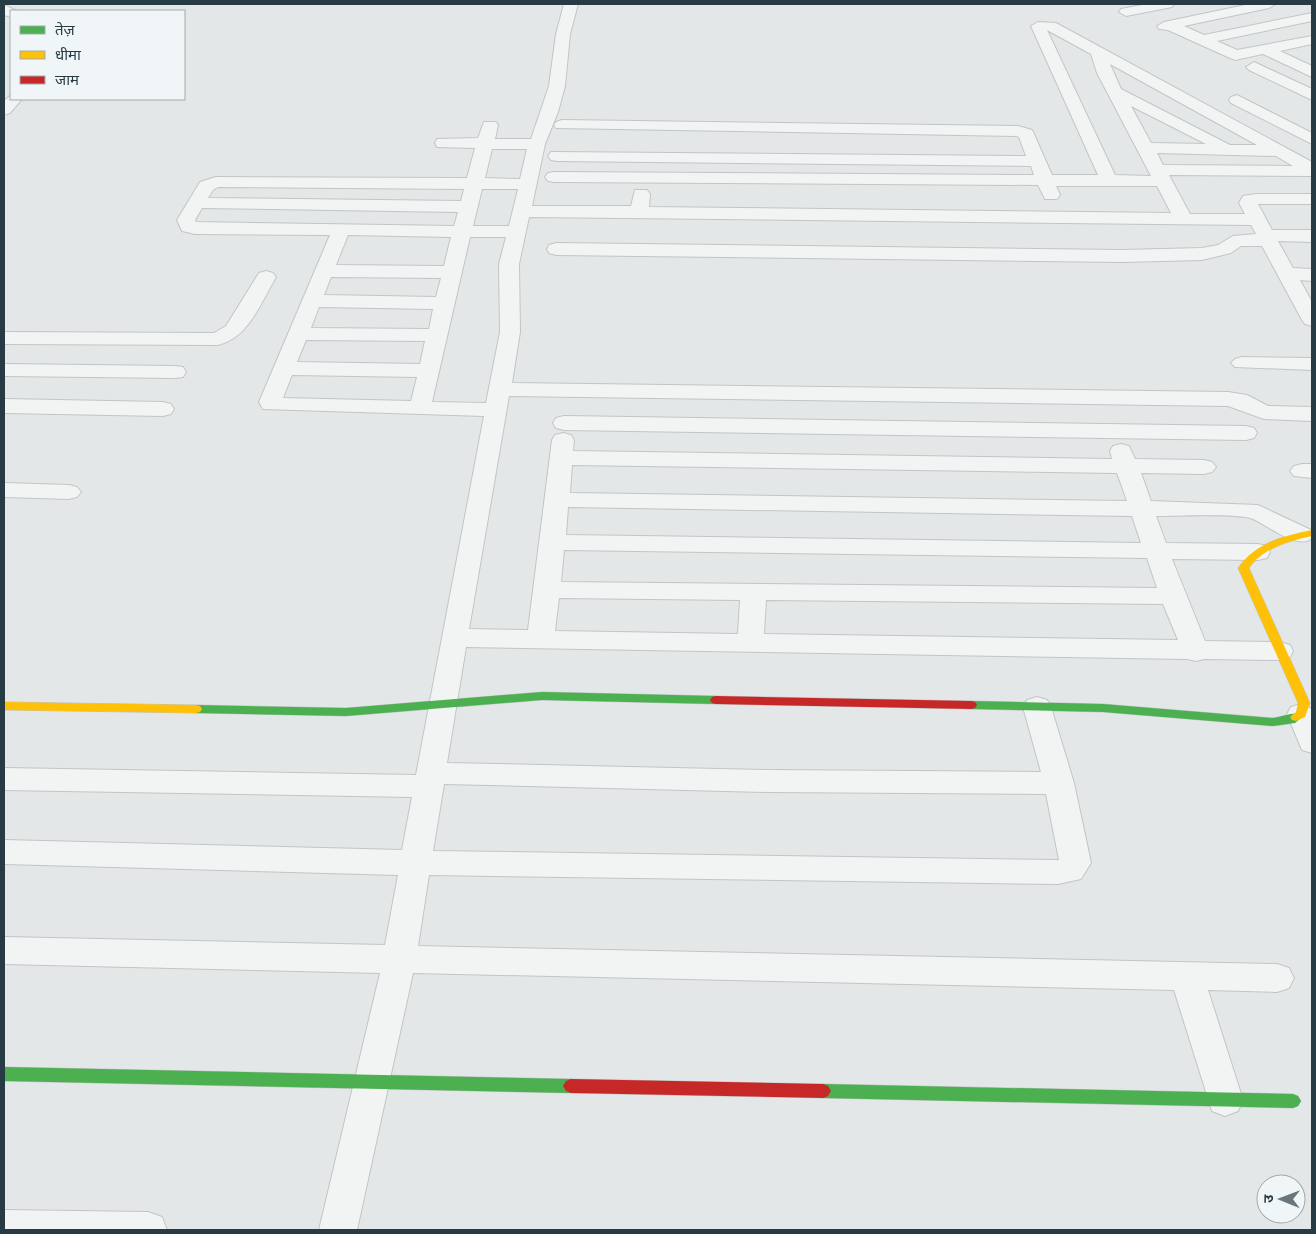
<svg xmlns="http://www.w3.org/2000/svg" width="1316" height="1234" viewBox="0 0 1316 1234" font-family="'Source Sans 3','Noto Sans Devanagari',sans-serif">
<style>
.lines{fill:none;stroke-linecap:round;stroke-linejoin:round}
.street-casing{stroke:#c1c5c6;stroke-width:2}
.fast-casing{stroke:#c1c5c6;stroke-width:1}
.slow-casing{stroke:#c1c5c6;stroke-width:1}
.jam-casing{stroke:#c1c5c6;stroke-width:1}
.street{fill:#f2f4f4;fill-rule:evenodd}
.fast{fill:#4caf50;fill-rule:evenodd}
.slow{fill:#ffc107;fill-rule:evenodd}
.jam{fill:#c62828;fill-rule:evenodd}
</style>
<rect width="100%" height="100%" fill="#e3e7e8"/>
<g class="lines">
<defs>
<path id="street" d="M 564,4 L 578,4 L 570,34 L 565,86 L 558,112 L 545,144 L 532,206 L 631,206 L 635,190 L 647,190 L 650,194 L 649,207 L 1171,213 L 1157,186 L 1056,186 L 1060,195 L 1057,199 L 1045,199 L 1038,185 L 554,182 L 548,181 L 545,177 L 548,173 L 554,172 L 1034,175 L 1031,166 L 557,161 L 551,160 L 548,156 L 551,152 L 1026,156 L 1019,137 L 1016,136 L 556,128 L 554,125 L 556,122 L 562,120 L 1018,126 L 1032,130 L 1034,134 L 1052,175 L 1098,175 L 1031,26 L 1038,22 L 1056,23 L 1312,162 L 1312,176 L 1169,175 L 1190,214 L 1245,214 L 1239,203 L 1243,196 L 1256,194 L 1312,194 L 1312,204 L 1258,204 L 1272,230 L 1312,230 L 1312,242 L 1278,241 L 1293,268 L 1312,269 L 1312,281 L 1300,280 L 1312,302 L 1312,326 L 1305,324 L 1302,320 L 1262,246 L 1241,246 L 1231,253 L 1202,260 L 1122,262 L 556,255 L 549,253 L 547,249 L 549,245 L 556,243 L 1122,250 L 1202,248 L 1218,245 L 1233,236 L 1256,234 L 1251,225 L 529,217 L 519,264 L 520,332 L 512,383 L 1228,392 L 1247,395 L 1268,406 L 1312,407 L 1312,421 L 1264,419 L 1228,406 L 509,396 L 469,629 L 528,630 L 552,440 L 555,435 L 563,433 L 571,435 L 574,440 L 573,451 L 1112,459 L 1110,451 L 1113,446 L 1121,444 L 1129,446 L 1135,459 L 1204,460 L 1212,462 L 1216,467 L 1212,472 L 1204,474 L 1141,473 L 1151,501 L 1258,505 L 1311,530 L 1312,538 C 1299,551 1267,525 1253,519 C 1240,513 1175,516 1156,516 L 1166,543 L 1258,544 L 1267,546 L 1270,552 L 1267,558 L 1258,560 L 1172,559 L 1205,641 L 1280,642 L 1290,645 L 1293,651 L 1290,657 L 1280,660 L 1204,659 L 1196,661 L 1187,659 L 466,647 L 447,763 L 769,770 L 1041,772 L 1023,707 L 1027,700 L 1037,697 L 1047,700 L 1051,707 L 1074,783 L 1091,863 L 1081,879 L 1058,884 L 429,875 L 418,946 L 1277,964 L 1289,968 L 1294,978 L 1289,988 L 1277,992 L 1208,990 L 1243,1100 L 1238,1111 L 1225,1116 L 1212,1111 L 1174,990 L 413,973 L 357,1230 L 319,1230 L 380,973 L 4,964 L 4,937 L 385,945 L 398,875 L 4,864 L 4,840 L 402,850 L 412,797 L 4,790 L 4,768 L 416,775 L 484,416 L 263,409 L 259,402 L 330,235 L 195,234 L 182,231 L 177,220 L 200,182 L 216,177 L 467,178 L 475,148 L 437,147 L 435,143 L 437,139 L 478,138 L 484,122 L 496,122 L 498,125 L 495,139 L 531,139 L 549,86 L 556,34 ZM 1047,30 L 1091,54 L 1097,73 L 1151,176 L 1115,175 ZM 1110,64 L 1257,145 L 1230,145 L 1121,89 ZM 1131,106 L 1206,144 L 1151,143 ZM 492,149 L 527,149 L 520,179 L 485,178 ZM 1157,153 L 1276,156 L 1293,166 L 1163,165 ZM 218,187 L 464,189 L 461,201 L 208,198 L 213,190 ZM 482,189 L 518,189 L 509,226 L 473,226 ZM 202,208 L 458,212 L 454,226 L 196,222 L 195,220 ZM 348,235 L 451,237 L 444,266 L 336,265 ZM 470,237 L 506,237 L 499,264 L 500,332 L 486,403 L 432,402 ZM 331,277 L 441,278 L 436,297 L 324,295 ZM 319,307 L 433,309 L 429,329 L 311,328 ZM 306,340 L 425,341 L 420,364 L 297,362 ZM 292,375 L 417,377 L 411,401 L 283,398 ZM 572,465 L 1117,473 L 1127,501 L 570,493 ZM 568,507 L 1132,516 L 1141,543 L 566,535 ZM 564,550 L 1147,558 L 1157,588 L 561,582 ZM 559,598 L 740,600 L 738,634 L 555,631 ZM 766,600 L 1163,604 L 1178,640 L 764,634 ZM 444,784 L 769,792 L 1046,794 L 1059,860 L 433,851 Z
M 1147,4 L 1174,4 L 1172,7 L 1126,16 L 1119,12 L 1121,9 Z
M 1250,4 L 1276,4 L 1269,8 L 1184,26 L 1204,35 L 1312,13 L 1312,21 L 1217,41 L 1237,50 L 1312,36 L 1312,44 L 1280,51 L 1312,66 L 1312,77 L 1263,54 L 1235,60 L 1230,58 L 1168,30 L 1159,29 L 1157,26 L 1164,22 Z
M 4,5 L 17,11 L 11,11 L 11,17 L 4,15 Z
M 1254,62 L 1312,89 L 1312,100 L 1249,70 L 1246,67 Z
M 11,95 L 11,99 L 22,99 L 10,113 L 4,115 L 4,101 Z
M 1237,95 L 1312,133 L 1312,144 L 1231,103 L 1229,100 L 1231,97 Z
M 266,271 L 273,273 L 276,277 C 261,302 249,338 218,345 L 4,344 L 4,332 L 214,333 L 226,326 L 259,273 Z
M 1242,357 L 1312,358 L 1312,370 L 1235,367 L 1231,363 L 1235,359 Z
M 4,364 L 175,366 L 183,367 L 186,372 L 183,377 L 175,378 L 4,376 Z
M 4,399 L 163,402 L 171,404 L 174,409 L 171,414 L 163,416 L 4,413 Z
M 564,416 L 1246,426 L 1254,428 L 1257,433 L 1254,438 L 1246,440 L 564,430 L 556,428 L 553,423 L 556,418 Z
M 1302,464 L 1312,464 L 1312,478 L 1294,476 L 1290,471 L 1294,466 Z
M 4,483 L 69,485 L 77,487 L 81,492 L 77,497 L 69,499 L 4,497 Z
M 1301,704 L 1312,709 L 1312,753 L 1302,750 L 1287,714 L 1291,707 Z
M 4,1210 L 148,1212 L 162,1217 L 167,1230 L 4,1230 Z"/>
<path id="fast" d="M 542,692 L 716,696 L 720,697 L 722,700 L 720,703 L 716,704 L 542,700 L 346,716 L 196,713 L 192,712 L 190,709 L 192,706 L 196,705 L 346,708 Z
M 971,701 L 1103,704 L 1273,718 C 1281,717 1293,712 1300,714 L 1302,717 L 1295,723 L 1273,726 L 1103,712 L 971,709 L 967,708 L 965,705 L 967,702 Z
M 4,1067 L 571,1079 L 576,1081 L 579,1086 L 576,1091 L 571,1093 L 4,1081 Z
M 823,1084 L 1293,1094 L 1298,1096 L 1301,1101 L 1298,1106 L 1293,1108 L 823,1098 L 818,1096 L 815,1091 L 818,1086 Z"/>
<path id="slow" d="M 1312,530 L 1312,536 C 1288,541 1264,548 1249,568 L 1310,703 L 1305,717 L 1296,721 L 1292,720 L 1290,717 L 1296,712 L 1298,703 L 1238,568 C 1255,543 1283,536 1312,530 Z
M 4,702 L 196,705 L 200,706 L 202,709 L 200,712 L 196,713 L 4,710 Z"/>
<path id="jam" d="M 716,696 L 971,701 L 975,702 L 977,705 L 975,708 L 971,709 L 716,704 L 712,703 L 710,700 L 712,697 Z
M 571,1079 L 823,1084 L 828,1086 L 831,1091 L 828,1096 L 823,1098 L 571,1093 L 566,1091 L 563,1086 L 566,1081 Z"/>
</defs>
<use href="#street" class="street-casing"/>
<use href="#fast" class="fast-casing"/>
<use href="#slow" class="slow-casing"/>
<use href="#jam" class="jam-casing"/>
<use href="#street" class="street"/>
<use href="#fast" class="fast"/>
<use href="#slow" class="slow"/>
<use href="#jam" class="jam"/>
</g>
<rect width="1316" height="1234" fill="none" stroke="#273b44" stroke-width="10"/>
<rect x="10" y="10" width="175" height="90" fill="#f0f6f8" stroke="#a0abb0"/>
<rect x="20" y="26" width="25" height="8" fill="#4caf50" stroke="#a0abb0"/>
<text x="55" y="35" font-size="15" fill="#273b44">तेज़</text>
<rect x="20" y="51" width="25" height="8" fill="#ffc107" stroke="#a0abb0"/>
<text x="55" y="60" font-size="15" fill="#273b44">धीमा</text>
<rect x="20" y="76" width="25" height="8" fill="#c62828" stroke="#a0abb0"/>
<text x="55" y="85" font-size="15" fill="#273b44">जाम</text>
<g transform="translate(1281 1199) rotate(271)"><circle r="24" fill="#f0f6f8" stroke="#a0abb0"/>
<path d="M0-4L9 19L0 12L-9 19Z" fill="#69777d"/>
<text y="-8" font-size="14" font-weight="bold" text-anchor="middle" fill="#273b44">उ</text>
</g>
</svg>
